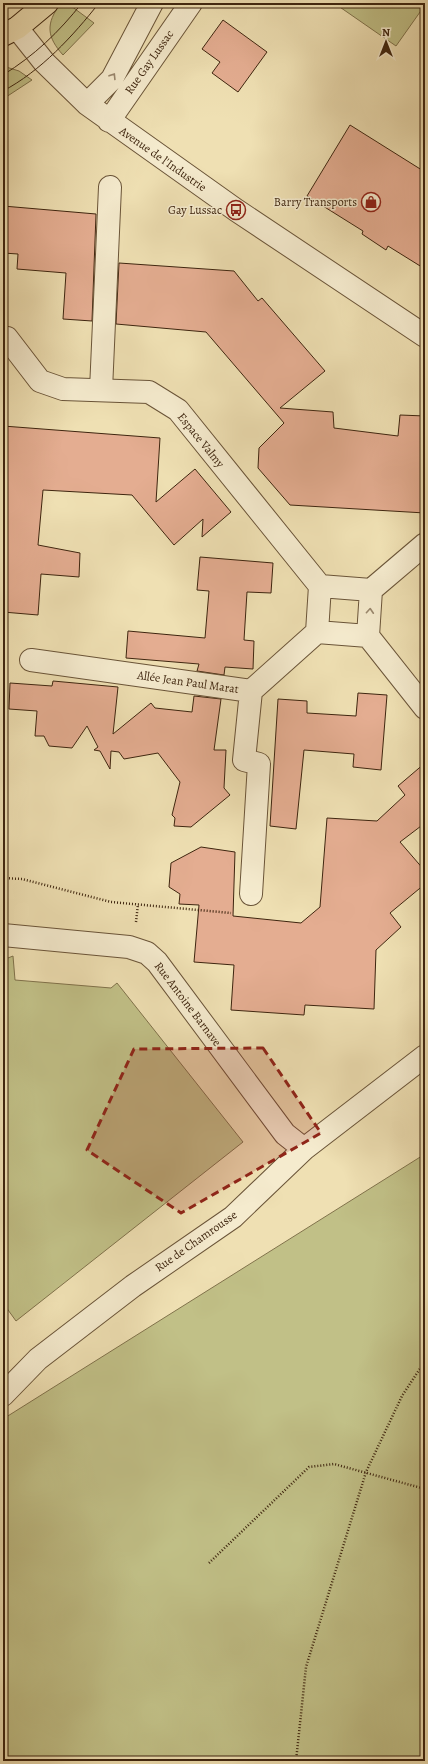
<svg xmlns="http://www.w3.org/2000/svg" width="428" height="1764" viewBox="0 0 428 1764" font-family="Alegreya,serif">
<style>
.green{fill:#c1c087;stroke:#80724b}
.building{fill:#e4ad91;stroke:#3e250f}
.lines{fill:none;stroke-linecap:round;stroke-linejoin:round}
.minor-casing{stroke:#6a5438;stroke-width:24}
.major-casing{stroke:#3e250f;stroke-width:24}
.path{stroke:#3e250f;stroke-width:2.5;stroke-dasharray:1 2;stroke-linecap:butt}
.minor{stroke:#f5ebce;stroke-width:22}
.major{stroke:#efe0b3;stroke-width:22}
.tram{stroke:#3e250f;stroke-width:1}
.oneway{stroke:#9a886e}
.marked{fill:#8f2418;fill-opacity:0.2;stroke:#8f2418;stroke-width:3;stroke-dasharray:8 5;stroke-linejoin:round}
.labels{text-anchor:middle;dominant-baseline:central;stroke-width:3;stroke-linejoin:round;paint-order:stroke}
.street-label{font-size:12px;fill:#3e250f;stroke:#f5ebce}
.poi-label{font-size:12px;fill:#3e250f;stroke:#f5ebce;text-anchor:end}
</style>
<rect width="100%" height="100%" fill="#efe0b3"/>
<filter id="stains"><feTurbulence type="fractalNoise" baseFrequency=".005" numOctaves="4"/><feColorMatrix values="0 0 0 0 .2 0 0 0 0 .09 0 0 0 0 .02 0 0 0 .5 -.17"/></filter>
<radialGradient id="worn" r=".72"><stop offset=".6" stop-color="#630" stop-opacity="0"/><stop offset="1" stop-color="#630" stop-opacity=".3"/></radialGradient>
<path class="green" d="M 61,3 L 67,3 L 94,23 L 63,55 C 47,37 45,24 61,3 Z
M 334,3 L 425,3 L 425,5 L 396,46 Z
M 3,66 L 19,71 L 32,80 L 3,99 Z
M 13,956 L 15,980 L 111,988 L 117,983 L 243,1142 L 16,1321 L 3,1303 L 3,960 Z
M 425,1154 L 425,1761 L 3,1761 L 3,1419 Z"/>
<path class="building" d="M 223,20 L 267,52 L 238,92 L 212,73 L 220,62 L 202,49 Z
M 350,125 L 425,172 L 425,269 L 388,246 L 386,250 L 362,234 L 363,231 L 307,196 Z
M 3,206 L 96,214 L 92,321 L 63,319 L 66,273 L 17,269 L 18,254 L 3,253 Z
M 119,263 L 234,271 L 258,301 L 262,298 L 325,371 L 280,408 L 333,412 L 334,428 L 398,436 L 400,415 L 425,416 L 425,513 L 290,505 L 258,468 L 259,448 L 284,423 L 206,332 L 116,324 Z
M 3,426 L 160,438 L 156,502 L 195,469 L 231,512 L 202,537 L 203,519 L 174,545 L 132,495 L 43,490 L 38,545 L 80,553 L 79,577 L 41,574 L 38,615 L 3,612 Z
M 200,557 L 273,563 L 271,593 L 247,592 L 244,640 L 254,641 L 253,669 L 225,667 L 224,675 L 197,671 L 199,664 L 126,658 L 128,631 L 205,638 L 209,591 L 197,590 Z
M 53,681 L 118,687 L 113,734 L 151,703 L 155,708 L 192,712 L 194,696 L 221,699 L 214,750 L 226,750 L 224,788 L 230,795 L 191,827 L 174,826 L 175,818 L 172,815 L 180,782 L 158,753 L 124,759 L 119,752 L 111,751 L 110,769 L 100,751 L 94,750 L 98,747 L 87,726 L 72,748 L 49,746 L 44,736 L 35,736 L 37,711 L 9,709 L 10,683 L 52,686 Z
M 358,693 L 387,695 L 381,770 L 353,767 L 354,754 L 304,750 L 296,829 L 270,826 L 278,699 L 307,701 L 307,713 L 356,716 Z
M 425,763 L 425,823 L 400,842 L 425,871 L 425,884 L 390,913 L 401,927 L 376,950 L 374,1009 L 305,1005 L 304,1015 L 231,1010 L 234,965 L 194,962 L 199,905 L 179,904 L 180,894 L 169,887 L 171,863 L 201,847 L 235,852 L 233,916 L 301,923 L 320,907 L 327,818 L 377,821 L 405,795 L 398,786 Z"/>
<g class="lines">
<defs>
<path id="minor" d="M 17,28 L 44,62 L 87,104 L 236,210 L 425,336
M 87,104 L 112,79 L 152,3
M 109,121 L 191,3
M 7,338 L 40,381 L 63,389 L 149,392 L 178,410 L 320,586 L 317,632 L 368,636 L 371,590 L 320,586
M 101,390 L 110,187
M 371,590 L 425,544
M 368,636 L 425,708
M 31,660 L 251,691 L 244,760 L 259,764 L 251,894
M 251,691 L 317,632
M 3,935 L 129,947 L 147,953 L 157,962 L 285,1134 L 304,1149
M 3,1395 L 38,1359 L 133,1286 L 233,1217 L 304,1149 L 425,1056"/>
<path id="major" d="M 3,35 L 17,28 L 47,3"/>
</defs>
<use href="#minor" class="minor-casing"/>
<use href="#major" class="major-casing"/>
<path class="path" d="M 3,878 L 22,879 L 111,902 L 231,913
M 136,922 L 138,904
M 209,1563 L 309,1467 L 334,1464 L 425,1489
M 296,1761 L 306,1667 L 366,1472 L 402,1396 L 425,1361"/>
<use href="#minor" class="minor"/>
<use href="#major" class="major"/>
<path class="tram" d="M 3,75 C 35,55 58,33 82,3
M 3,91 C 41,71 73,36 99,3"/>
</g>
<defs><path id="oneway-chevron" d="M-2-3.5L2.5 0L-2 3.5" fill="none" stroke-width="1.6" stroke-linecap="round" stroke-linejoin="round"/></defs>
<g class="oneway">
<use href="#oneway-chevron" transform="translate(113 76) rotate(-58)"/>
<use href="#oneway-chevron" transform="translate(370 611) rotate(-86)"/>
</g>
<path class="marked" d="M 263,1048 L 321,1133 L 181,1213 L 87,1150 L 134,1049 Z"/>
<defs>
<symbol id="shop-ring" viewBox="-11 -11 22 22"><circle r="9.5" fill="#f5ebce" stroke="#8f2418" stroke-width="1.5"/><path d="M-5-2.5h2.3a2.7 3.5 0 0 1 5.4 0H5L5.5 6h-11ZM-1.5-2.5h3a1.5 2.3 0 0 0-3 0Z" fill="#8f2418"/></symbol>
<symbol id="bus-ring" viewBox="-11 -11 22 22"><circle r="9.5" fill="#f5ebce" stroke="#8f2418" stroke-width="1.5"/><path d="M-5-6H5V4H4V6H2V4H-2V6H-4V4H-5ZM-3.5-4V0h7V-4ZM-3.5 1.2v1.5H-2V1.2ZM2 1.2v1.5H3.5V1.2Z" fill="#8f2418"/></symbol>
</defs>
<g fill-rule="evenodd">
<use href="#shop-ring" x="360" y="191" width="22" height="22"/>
<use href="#bus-ring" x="225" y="199" width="22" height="22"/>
</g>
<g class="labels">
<g class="street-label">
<text transform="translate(149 62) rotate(-55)">Rue Gay Lussac</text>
<text transform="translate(163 159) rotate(35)">Avenue de l'Industrie</text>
<text transform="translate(201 440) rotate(51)">Espace Valmy</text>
<text transform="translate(188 682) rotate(8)">Allée Jean Paul Marat</text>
<text transform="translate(188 1004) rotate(53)">Rue Antoine Barnave</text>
<text transform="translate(196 1241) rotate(-35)">Rue de Chamrousse</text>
</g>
<g class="poi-label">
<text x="357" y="202">Barry Transports</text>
<text x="222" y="210">Gay Lussac</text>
</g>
</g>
<rect width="428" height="1764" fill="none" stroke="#efe0b3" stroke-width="16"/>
<rect x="4" y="4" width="420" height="1756" fill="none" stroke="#3e250f" stroke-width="2"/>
<rect x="8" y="8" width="412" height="1748" fill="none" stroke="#3e250f"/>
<g transform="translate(386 42)" stroke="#f5ebce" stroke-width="3" paint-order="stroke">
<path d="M0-3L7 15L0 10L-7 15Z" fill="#3e250f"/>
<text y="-6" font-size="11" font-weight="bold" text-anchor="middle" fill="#3e250f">N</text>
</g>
<rect width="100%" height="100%" filter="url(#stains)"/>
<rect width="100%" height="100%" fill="url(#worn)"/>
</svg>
